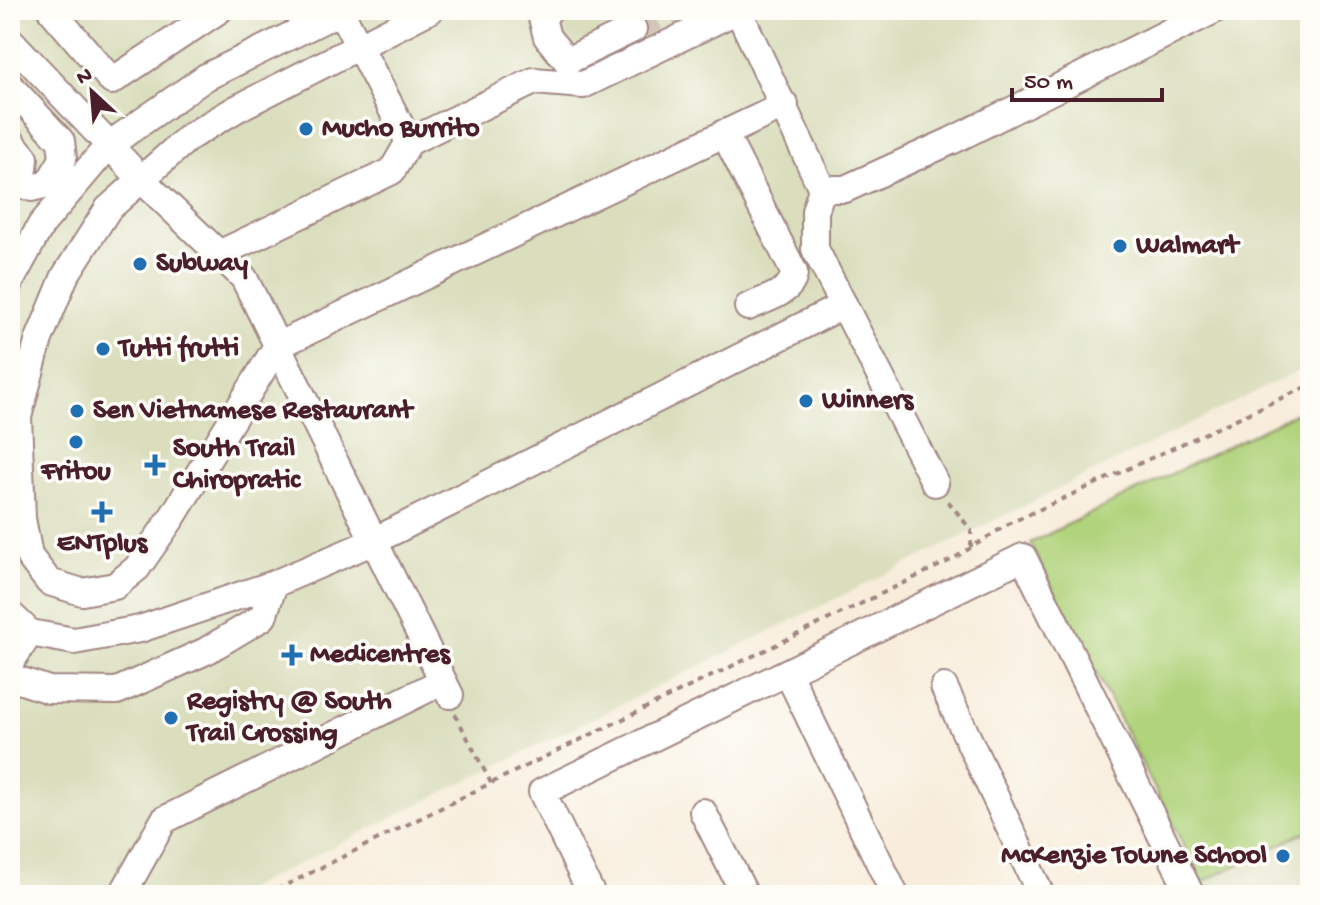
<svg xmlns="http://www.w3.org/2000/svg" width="1320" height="905" viewBox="0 0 1320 905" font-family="'Gochi Hand',sans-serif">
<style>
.built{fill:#dadebd}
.park{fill:#b1d37b;stroke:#7e7953;stroke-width:2}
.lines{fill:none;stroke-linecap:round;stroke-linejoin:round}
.minor-tunnel{stroke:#d5c4b8;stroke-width:26;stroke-dasharray:26 13;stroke-linecap:butt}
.minor-casing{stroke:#a18683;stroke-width:30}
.path{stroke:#a18683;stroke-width:4;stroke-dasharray:6 6;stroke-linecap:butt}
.minor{stroke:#fff;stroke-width:26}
.poi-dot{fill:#1f6fb2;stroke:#fdfcf7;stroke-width:3}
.labels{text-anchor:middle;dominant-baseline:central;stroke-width:7;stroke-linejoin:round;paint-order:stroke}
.poi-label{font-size:28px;font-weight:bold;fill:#4a1f2b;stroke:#fdfcf7;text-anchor:start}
</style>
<rect width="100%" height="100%" fill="#fdfcf7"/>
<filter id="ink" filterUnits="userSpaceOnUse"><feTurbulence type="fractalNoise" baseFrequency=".0125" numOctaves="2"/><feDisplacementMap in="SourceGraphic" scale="16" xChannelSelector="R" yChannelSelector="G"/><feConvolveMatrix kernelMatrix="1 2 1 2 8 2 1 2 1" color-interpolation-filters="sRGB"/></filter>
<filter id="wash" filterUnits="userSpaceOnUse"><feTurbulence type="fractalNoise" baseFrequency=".006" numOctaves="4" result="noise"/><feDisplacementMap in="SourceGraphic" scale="32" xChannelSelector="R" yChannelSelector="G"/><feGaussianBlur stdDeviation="1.8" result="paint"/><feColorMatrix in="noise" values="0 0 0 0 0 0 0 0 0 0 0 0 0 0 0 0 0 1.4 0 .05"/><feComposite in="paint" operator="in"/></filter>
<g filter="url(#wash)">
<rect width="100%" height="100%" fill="#f8eddb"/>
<path class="built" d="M 10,10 L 1310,10 L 1310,365 L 235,895 L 10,895 Z
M 1310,830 L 1310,895 L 1208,895 L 1202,882 Z"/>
<path class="park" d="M 1310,406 L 1310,830 L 1202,882 L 1030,543 Z"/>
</g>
<g filter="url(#ink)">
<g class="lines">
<path class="minor-tunnel" d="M 633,29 L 672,10"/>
<defs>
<path id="minor" d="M 51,10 L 112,81 L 219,10
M 340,10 L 409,142
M 430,10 L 238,108 L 189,137 L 108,209 L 65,276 L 39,339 L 18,417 L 22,518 L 29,556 L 49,582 L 82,592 L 115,586 L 137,568 L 173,516 L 277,346 L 785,105
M 549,10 L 542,18 L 547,37 L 567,61 L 633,29
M 10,40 L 141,179 L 244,278 L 450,695
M 10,86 L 61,141 L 63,159 L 48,184 L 32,188 L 10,180
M 724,133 L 794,272 C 794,293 764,299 748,307
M 10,140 L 25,158 L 24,169 L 10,182
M 822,189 L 845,189 L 951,141 L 1214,10
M 219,254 L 392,171 L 409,142 L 534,81 L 583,85 L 738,10 L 822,189 L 815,211 L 815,249 L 935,483
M 10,282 L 41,225 L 109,145 L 206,77 L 343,10
M 10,614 L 30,633 L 74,641 L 140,629 L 274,584 L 372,542 L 844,305
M 10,663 L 30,633
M 788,673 L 895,895
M 10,677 L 49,690 L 117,691 L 206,651 L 263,617 L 274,584
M 944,687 L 1041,895
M 703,812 L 745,895
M 122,895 L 164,820 L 443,681
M 592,895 L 542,792 L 1023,557 L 1191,895"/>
</defs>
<use href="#minor" class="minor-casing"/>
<path class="path" d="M 948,501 L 971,530 L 971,547
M 455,714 L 491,783
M 266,895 L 491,783 L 953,559 L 1010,523 L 1310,385"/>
<use href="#minor" class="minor"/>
</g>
</g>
<g class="poi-dot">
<circle cx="306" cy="129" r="8"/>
<circle cx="1120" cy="246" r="8"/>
<circle cx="140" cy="264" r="8"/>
<circle cx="103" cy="349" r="8"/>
<circle cx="806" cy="401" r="8"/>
<circle cx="77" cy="411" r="8"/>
<circle cx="76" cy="442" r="8"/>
<path d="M151 453h8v8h8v8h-8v8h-8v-8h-8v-8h8z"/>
<path d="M98 500h8v8h8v8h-8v8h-8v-8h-8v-8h8z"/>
<path d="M288 643h8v8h8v8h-8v8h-8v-8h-8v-8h8z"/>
<circle cx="171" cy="718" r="8"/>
<circle cx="1283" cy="856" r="8"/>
</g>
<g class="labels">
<g class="poi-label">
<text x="322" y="129">Mucho Burrito</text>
<text x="1136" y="246">Walmart</text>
<text x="156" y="264">Subway</text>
<text x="119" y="349">Tutti frutti</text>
<text x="822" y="401">Winners</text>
<text x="93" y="411">Sen Vietnamese Restaurant</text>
<text x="173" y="449">South Trail<tspan x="173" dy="32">Chiropratic</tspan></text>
<text x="76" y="472" text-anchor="middle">Fritou</text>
<text x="102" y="544" text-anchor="middle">ENTplus</text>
<text x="310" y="655">Medicentres</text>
<text x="187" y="702">Registry @ South<tspan x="187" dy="32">Trail Crossing</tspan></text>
<text x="1267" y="856" text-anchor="end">McKenzie Towne School</text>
</g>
</g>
<rect width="1320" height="905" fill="none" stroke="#fdfcf7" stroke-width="40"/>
<g transform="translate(92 92) rotate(334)" stroke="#fdfcf7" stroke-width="6" paint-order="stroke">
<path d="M0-6L14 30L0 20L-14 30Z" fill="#4a1f2b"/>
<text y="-12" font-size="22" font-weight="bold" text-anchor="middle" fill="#4a1f2b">N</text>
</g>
<path d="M1012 88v12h150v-12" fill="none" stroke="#4a1f2b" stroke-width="4"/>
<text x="1024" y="88" font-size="24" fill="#4a1f2b" stroke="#fdfcf7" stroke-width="6" paint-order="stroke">50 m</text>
</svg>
